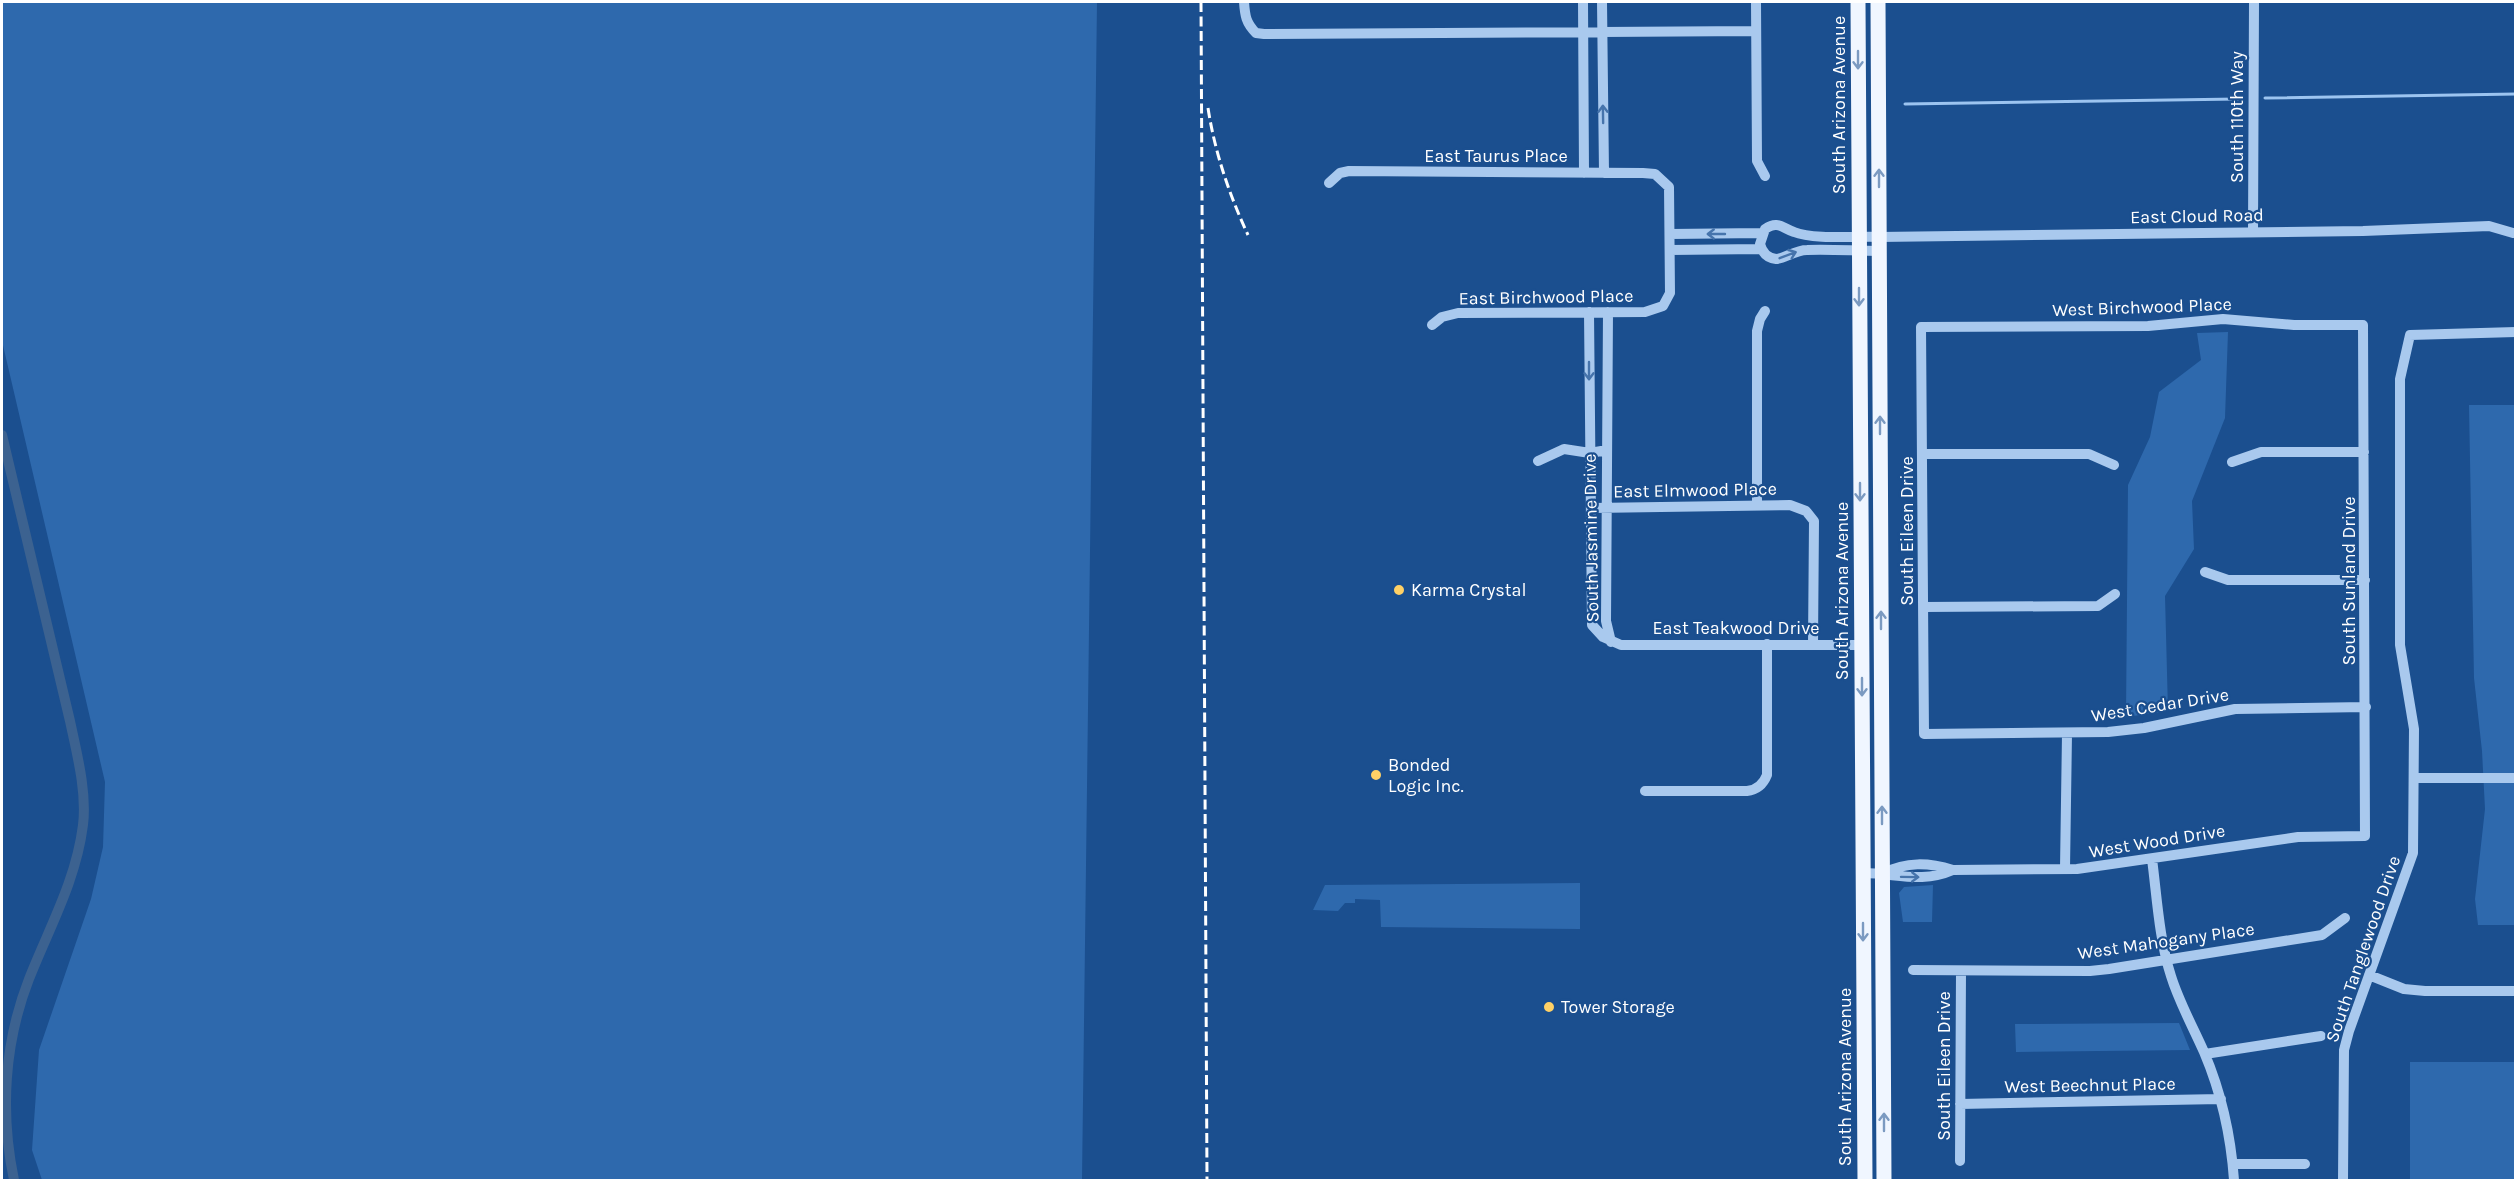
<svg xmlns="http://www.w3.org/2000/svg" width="2517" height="1182" viewBox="0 0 2517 1182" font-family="Karla,sans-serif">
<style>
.green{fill:#2e69ad}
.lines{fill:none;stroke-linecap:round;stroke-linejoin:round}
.stream{stroke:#9cc4f0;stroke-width:3}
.canal{stroke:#3c6290;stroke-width:10}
.minor{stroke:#a9c9ee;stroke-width:10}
.major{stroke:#f0f6ff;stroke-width:15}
.rail{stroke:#fff;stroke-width:3;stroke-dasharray:10 4.5;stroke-linecap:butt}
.oneway{stroke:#7b9ac1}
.oneway2{stroke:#4674ac}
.poi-dot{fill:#ffd166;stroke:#1b4f8f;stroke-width:2}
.labels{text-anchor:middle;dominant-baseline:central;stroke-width:4.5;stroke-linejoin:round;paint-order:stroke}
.street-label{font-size:18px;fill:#fff;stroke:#1b4f8f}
.poi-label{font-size:18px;fill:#fff;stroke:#1b4f8f;text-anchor:start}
</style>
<rect width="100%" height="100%" fill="#1b4f8f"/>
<path class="green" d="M 2,2 L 1097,2 L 1082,1180 L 42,1180 L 32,1150 L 39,1050 L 91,899 L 103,847 L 105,782 L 2,341 Z
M 2228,332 L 2225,418 L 2192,501 L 2194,549 L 2165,596 L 2168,711 L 2126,717 L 2128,485 L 2150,437 L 2159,392 L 2201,360 L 2197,333 Z
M 2469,405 L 2515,405 L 2515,925 L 2478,925 L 2475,899 L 2485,809 L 2482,751 L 2474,678 Z
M 1580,883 L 1580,929 L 1381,927 L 1380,900 L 1355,899 L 1355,903 L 1345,903 L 1338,911 L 1313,910 L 1325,885 Z
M 1933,885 L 1932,922 L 1903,922 L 1899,893 L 1904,887 Z
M 2179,1023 L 2190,1050 L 2016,1052 L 2015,1024 Z
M 2410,1062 L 2515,1062 L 2515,1180 L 2410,1180 Z"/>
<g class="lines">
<path class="stream" d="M 2265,98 L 2516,94
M 1905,104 L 2238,99"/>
<path class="canal" d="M 2,435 L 70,721 C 77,754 87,792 83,825 C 76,881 49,928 29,979 C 4,1043 0,1113 14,1180"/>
<path class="minor" d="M 1244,2 C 1245,16 1246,23 1256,33 L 1264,34 L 1756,31
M 1583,2 L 1584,173
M 1602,2 L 1604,173
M 1756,2 L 1757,161 L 1765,176
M 1329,183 L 1340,173 L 1349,171 L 1643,173 L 1655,174 L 1669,187 L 1670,293 L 1663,306 L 1645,312 L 1458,313 L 1442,317 L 1432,325
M 2253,232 L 2254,2
M 1670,234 L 1762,233
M 1670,250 L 1761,249
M 1879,251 C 1855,251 1831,249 1807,250 C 1795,250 1784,259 1776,259 C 1767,258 1762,252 1760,244 L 1765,229 C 1778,220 1782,228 1794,232 C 1813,240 1858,236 1879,237 L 2363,231 L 2489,226 L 2513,233
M 1589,312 L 1592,625 L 1603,637 L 1621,645 L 1861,645
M 1608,312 L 1606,621 L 1611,642
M 1923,454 L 2089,454 L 2114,465
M 1538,461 L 1564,449 L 1590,453 L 1607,450
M 2232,462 L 2261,452 L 2364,452
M 1757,505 L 1757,331 L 1760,319 L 1765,311
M 1593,508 L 1790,505 L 1806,511 L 1814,521 L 1813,644
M 2205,572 L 2228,580 L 2365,580
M 1924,607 L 2098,606 L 2115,594
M 2415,778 L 2516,778
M 1645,791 L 1747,791 C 1757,790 1763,785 1767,775 L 1767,644
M 2152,859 C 2157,897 2159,939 2171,976 C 2179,1002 2193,1027 2204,1052 C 2221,1092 2231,1137 2234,1180
M 2065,869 L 2067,734
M 1863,873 C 1896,873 1921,884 1953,870
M 1883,873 C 1907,862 1927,862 1953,870 L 2077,869 L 2298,837 L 2365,836 L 2363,325 L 2294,325 L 2223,319 L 2148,326 L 1921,327 L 1924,734 L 2108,732 L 2144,728 L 2235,709 L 2366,707
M 1913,970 L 2090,971 L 2109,969 L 2322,935 L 2345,918
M 2369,975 L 2404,989 L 2425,991 L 2516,991
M 2205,1054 L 2321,1036
M 1960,1104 L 2221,1099
M 1960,1161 L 1961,972
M 2233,1164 L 2305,1164
M 2343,1180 L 2344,1050 L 2349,1031 L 2413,853 L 2414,729 L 2400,645 L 2400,379 L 2410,335 L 2516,332"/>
<path class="major" d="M 1858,2 L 1865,1180
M 1878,2 L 1884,1180"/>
<path class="rail" d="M 1201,2 L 1207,1180
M 1208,108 C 1215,153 1229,194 1248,235"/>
</g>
<defs><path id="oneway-shaft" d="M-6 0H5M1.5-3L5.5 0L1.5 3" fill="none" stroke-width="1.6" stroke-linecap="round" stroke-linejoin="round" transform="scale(1.5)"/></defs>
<g class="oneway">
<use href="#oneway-shaft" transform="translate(1858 60) rotate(90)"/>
<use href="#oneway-shaft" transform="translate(1879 178) rotate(-90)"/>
<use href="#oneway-shaft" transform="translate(1859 297) rotate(90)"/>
<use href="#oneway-shaft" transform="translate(1880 425) rotate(-90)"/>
<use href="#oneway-shaft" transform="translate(1860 492) rotate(90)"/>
<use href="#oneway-shaft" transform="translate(1881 620) rotate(-90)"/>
<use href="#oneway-shaft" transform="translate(1862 687) rotate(90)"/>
<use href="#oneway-shaft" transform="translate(1882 815) rotate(-90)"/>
<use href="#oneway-shaft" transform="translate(1863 932) rotate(90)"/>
<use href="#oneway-shaft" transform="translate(1884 1122) rotate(-90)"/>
</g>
<g class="oneway2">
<use href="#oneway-shaft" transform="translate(1603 114) rotate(-91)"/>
<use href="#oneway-shaft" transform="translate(1716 234) rotate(180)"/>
<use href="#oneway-shaft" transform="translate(1788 255) rotate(-21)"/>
<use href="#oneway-shaft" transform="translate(1589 371) rotate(90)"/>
<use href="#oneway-shaft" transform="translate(1910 877) rotate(1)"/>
</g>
<g class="poi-dot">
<circle cx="1399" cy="590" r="6"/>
<circle cx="1376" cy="775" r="6"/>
<circle cx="1549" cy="1007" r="6"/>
</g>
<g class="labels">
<g class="street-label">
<text transform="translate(1839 105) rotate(-90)">South Arizona Avenue</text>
<text transform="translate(2237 117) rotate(-90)">South 110th Way</text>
<text x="1496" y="156">East Taurus Place</text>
<text transform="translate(2197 216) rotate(-1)">East Cloud Road</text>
<text transform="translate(1546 297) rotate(-1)">East Birchwood Place</text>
<text transform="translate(2142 307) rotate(-2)">West Birchwood Place</text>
<text transform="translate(1695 490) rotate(-1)">East Elmwood Place</text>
<text transform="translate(1907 531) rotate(-90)">South Eileen Drive</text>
<text transform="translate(1591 538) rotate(-91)">South Jasmine Drive</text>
<text transform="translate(2349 581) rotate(-90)">South Sunland Drive</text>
<text transform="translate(1842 591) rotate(-90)">South Arizona Avenue</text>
<text x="1736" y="628">East Teakwood Drive</text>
<text transform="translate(2160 705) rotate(-9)">West Cedar Drive</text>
<text transform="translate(2157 841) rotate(-9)">West Wood Drive</text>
<text transform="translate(2166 941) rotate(-8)">West Mahogany Place</text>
<text transform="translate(2363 949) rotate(-71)">South Tanglewood Drive</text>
<text transform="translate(1944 1066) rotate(-90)">South Eileen Drive</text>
<text transform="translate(1845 1077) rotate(-90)">South Arizona Avenue</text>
<text transform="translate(2090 1085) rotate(-1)">West Beechnut Place</text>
</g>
<g class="poi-label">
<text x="1411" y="590">Karma Crystal</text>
<text x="1388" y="765">Bonded<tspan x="1388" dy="21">Logic Inc.</tspan></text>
<text x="1561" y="1007">Tower Storage</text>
</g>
</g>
<rect width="2517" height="1182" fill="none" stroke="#ffffff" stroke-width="6"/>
</svg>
